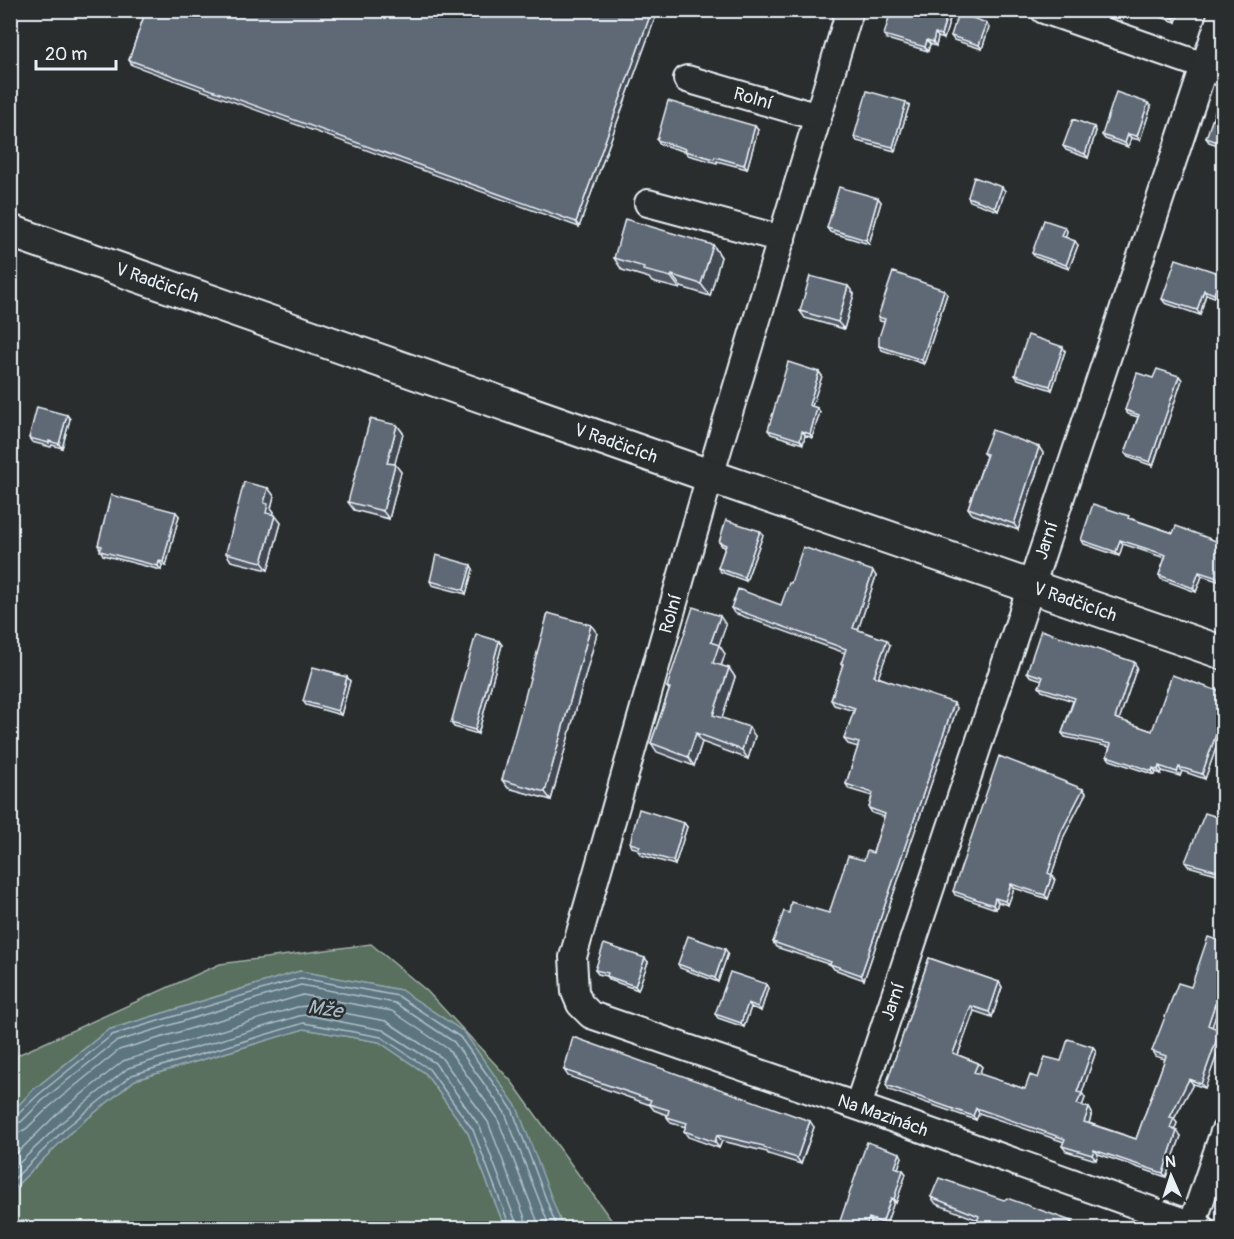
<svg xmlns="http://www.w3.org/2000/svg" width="1234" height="1239" viewBox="0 0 1234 1239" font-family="Pangolin,sans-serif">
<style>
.green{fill:#58705d;stroke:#a0b0aa;stroke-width:1.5}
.water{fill:#5c747f;stroke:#94a6af;stroke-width:1.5}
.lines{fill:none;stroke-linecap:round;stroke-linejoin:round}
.shore{stroke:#b0bfc8;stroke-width:1.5}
.minor-casing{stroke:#e8f1f8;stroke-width:30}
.tertiary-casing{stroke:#e8f1f8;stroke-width:36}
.minor{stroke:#2a2d2e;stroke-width:26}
.tertiary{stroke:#2a2d2e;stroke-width:32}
.wall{fill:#525965;stroke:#e8f1f8;stroke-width:1.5}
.shaded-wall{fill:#424852;stroke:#e8f1f8;stroke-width:1.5}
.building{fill:#5f6775;stroke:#e8f1f8;stroke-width:1.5}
.labels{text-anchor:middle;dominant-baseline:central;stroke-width:5;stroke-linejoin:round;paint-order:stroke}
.street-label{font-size:18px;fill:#e8f1f8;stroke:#2a2d2e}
.water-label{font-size:20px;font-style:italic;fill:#a9b9c2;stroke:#2a2d2e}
</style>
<rect width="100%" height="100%" fill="#2a2d2e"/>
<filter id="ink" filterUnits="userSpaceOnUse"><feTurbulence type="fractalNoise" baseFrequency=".0167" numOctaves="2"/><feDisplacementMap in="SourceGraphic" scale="12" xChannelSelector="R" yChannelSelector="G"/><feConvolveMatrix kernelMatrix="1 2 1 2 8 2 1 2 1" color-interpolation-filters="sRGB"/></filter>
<g filter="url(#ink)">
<path class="green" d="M 371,944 L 427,991 L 512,1082 L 617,1228 L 563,1228 L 562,1224 L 464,1032 L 400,990 L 300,971 L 108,1030 L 33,1090 L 11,1113 L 11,1058 L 220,964 Z
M 304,1029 L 379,1042 L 425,1073 L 468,1133 L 505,1228 L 11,1228 L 11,1191 L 71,1132 L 135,1080 Z"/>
<path class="water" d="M 300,971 L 401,990 L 464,1032 L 517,1107 L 563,1228 L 505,1228 L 468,1133 L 425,1073 L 379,1042 L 304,1029 L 135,1080 L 71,1132 L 11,1191 L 11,1113 L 33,1090 L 108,1030 Z"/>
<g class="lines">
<path class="shore" d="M 10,1117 L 16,1116 L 38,1095 L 112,1035 L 301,978 L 398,996 L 460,1037 L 512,1109 L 557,1228
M 10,1124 L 21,1122 L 43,1100 L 115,1042 L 301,985 L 395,1003 L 454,1042 L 505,1113 L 550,1228
M 10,1133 L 18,1133 L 26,1129 L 49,1107 L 119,1050 L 303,995 L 392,1011 L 448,1049 L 497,1117 L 540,1228
M 10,1160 L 56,1115 L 123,1061 L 297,1007 L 307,1006 L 386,1021 L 441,1057 L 488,1122 L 525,1218 L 526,1228
M 10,1172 L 62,1122 L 128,1068 L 299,1016 L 306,1015 L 383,1030 L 435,1063 L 480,1127 L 516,1222 L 517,1228
M 10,1183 L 67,1127 L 132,1075 L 304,1023 L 381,1037 L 429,1069 L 473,1130 L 509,1224 L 510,1228"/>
<defs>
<g id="minor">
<path id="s1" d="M 850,10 L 710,476 L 573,957 L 575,992 L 580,1004 L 591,1015 L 877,1113 L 1201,1228"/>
<path d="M 1044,10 L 1224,73"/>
<path id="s2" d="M 687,79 L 818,117"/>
<path d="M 648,203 L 782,239"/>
<path id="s3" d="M 858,1106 L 1223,10"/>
<path d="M 1191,1228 L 1224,1132"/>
</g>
<g id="tertiary">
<path id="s4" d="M 10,231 L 710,476 L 1224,653"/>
</g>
</defs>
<use href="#minor" class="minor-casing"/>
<use href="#tertiary" class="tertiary-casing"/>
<use href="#minor" class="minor"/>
<use href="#tertiary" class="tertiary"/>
</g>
<path class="wall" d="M 146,10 L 658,10 L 579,227 L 132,65 L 129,60 Z
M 1139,10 L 1180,10 L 1176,22 Z
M 950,19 L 944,39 L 938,37 L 936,46 L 930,44 L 928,51 L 887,39 L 884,35 Z
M 989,27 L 982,49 L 954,40 L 951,36 Z
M 1224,105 L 1224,147 L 1209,142 L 1206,138 Z
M 909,106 L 895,151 L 857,141 L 854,137 Z
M 1151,107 L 1140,140 L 1131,138 L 1128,147 L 1105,139 L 1102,135 Z
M 755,126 L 758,130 L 747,169 L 717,161 L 717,163 L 688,155 L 686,152 L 660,144 L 657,140 Z
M 1094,127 L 1096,131 L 1088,158 L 1066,150 L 1063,146 Z
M 1005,191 L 998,211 L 970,201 L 968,197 Z
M 878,198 L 881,202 L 869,244 L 830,232 L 827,228 Z
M 1065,227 L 1067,231 L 1065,237 L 1078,245 L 1069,269 L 1035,257 L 1032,253 Z
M 713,245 L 721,257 L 710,296 L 681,287 L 680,289 L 652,282 L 649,278 L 622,270 L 614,258 Z
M 1221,274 L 1224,278 L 1217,298 L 1206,294 L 1200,315 L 1165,303 L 1162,299 Z
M 854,294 L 844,329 L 805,318 L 800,311 Z
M 947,294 L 924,364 L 882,350 L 879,346 L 884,322 L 880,321 L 878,317 Z
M 1065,351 L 1052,390 L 1018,379 L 1015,375 Z
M 819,372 L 822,376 L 812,406 L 817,408 L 820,412 L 812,438 L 805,435 L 803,444 L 771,434 L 768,430 Z
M 1179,376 L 1182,380 L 1153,466 L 1128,457 L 1125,453 L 1138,417 L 1128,414 L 1125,410 Z
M 67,415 L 70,419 L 62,448 L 52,445 L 51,447 L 32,442 L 29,438 Z
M 397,425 L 403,433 L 394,464 L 401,472 L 389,519 L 354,510 L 348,502 Z
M 1039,447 L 1043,453 L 1018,530 L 972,514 L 968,508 L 986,456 L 983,453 Z
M 268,488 L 274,496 L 271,508 L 274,512 L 273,515 L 281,523 L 268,570 L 231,561 L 226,553 Z
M 179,516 L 166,566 L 162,565 L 161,570 L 103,555 L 98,545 Z
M 1132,519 L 1173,533 L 1224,544 L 1224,583 L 1202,576 L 1196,592 L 1161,579 L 1159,575 L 1165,558 L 1123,544 L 1119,556 L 1084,544 L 1081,540 Z
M 763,535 L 746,581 L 721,572 L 718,568 L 725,547 L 722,546 L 719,542 Z
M 473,569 L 466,594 L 432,585 L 430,581 Z
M 876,576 L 858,630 L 890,645 L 878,677 L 957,708 L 864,980 L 834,969 L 831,965 L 776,947 L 773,942 L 789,913 L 829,913 L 864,860 L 873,853 L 884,817 L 872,813 L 869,808 L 872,796 L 849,789 L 846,784 L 858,747 L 848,744 L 844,739 L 854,711 L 834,705 L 831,700 L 843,666 L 841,664 L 845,653 L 734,613 L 731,608 L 781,605 L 791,583 Z
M 726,625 L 719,645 L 725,654 L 721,666 L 729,668 L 735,677 L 722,718 L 755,736 L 748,759 L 702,742 L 694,766 L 657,752 L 651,743 L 669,690 L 667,687 Z
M 597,633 L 551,800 L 508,788 L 502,780 Z
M 499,641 L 502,645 L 478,734 L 454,727 L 451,723 Z
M 1137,667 L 1119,720 L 1152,731 L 1224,693 L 1224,734 L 1221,734 L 1205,779 L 1182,771 L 1180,776 L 1162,771 L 1161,774 L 1156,772 L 1155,775 L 1110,760 L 1107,756 L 1110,747 L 1065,737 L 1062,733 L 1073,701 L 1042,691 L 1039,687 L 1042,680 L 1030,676 L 1027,672 Z
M 337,675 L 347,677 L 350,681 L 341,715 L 306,705 L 303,701 Z
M 1083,789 L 1086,793 L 1064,836 L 1052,874 L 1055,879 L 1048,899 L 1014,888 L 1008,905 L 998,902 L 996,909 L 955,895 L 953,891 Z
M 1224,819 L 1224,876 L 1188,866 L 1185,862 Z
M 684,823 L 687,827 L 675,865 L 641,855 L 638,851 L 639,849 L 632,847 L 630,843 Z
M 1224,942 L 1224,1010 L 1218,1009 L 1212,1027 L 1220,1030 L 1224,1035 L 1205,1088 L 1193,1084 L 1174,1119 L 1177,1123 L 1174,1130 L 1181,1136 L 1166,1177 L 1098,1154 L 1096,1160 L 1066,1151 L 1062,1146 L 1064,1142 L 979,1113 L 976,1120 L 889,1090 L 886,1085 L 929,958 L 999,982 L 1002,987 L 992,1017 L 974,1011 L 958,1055 L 978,1063 L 982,1067 L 979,1074 L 1025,1089 L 1061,1061 L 1093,1047 L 1096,1051 L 1082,1093 L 1085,1098 L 1082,1106 L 1089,1108 L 1092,1113 L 1089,1123 L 1136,1139 L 1165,1059 L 1155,1056 L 1152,1051 L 1191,987 Z
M 728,953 L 718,982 L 680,968 L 678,964 Z
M 648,962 L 638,990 L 610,980 L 607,976 L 598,974 L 595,970 Z
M 766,984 L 768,988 L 761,1011 L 751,1007 L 744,1027 L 718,1018 L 715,1014 Z
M 564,1070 L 814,1127 L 801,1164 L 768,1154 L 767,1152 L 722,1141 L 719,1148 L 688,1137 L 684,1131 L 686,1127 L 671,1123 L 667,1117 L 667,1115 L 654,1110 L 650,1105 L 568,1076 Z
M 902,1157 L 898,1168 L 903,1170 L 906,1174 L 896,1203 L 894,1202 L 885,1227 L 871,1222 L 869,1228 L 842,1228 L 839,1224 Z
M 931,1197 L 1076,1228 L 975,1228 L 978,1220 L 936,1204 Z"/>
<path class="shaded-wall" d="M 652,10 L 658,10 L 579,227 L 576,222 Z
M 1176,10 L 1180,10 L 1176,22 L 1174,18 Z
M 947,15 L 950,19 L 944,39 L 941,35 Z
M 987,23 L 989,27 L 982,49 L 979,45 Z
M 935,33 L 938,37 L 936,46 L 933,42 Z
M 927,40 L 930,44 L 928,51 L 925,47 Z
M 906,102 L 909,106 L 895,151 L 893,147 Z
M 1148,103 L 1151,107 L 1140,140 L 1137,136 Z
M 755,126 L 758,130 L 747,169 L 744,165 Z
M 1094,127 L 1096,131 L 1088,158 L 1085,154 Z
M 1128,134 L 1131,138 L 1128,147 L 1125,143 Z
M 1002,187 L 1005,191 L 998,211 L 995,207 Z
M 878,198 L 881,202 L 869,244 L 866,240 Z
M 1065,227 L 1067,231 L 1065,240 L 1062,236 Z
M 1075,241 L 1078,245 L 1069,269 L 1066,265 Z
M 713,245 L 721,257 L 710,296 L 701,284 Z
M 1221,274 L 1224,278 L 1217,298 L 1214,294 Z
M 672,275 L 681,287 L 680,289 L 671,277 Z
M 848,286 L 854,294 L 844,329 L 838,322 Z
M 944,290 L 947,294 L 924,364 L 922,360 Z
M 1204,290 L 1206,294 L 1200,315 L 1197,310 Z
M 1063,347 L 1065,351 L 1052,390 L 1050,386 Z
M 819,372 L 822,376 L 811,409 L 809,405 Z
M 1179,376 L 1182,380 L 1153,466 L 1150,462 Z
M 817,408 L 820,412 L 812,438 L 810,434 Z
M 67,415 L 70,419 L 62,448 L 59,444 Z
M 397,425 L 403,433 L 393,471 L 387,463 Z
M 802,431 L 805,435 L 803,444 L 800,440 Z
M 1039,447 L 1043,453 L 1018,530 L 1014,524 Z
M 395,464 L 401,472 L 389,519 L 383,511 Z
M 268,488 L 274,496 L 271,508 L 274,512 L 271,521 L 266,513 L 264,503 Z
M 176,512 L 179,516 L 166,566 L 163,562 Z
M 275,515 L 281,523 L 268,570 L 262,562 Z
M 760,531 L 763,535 L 746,581 L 744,577 Z
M 1120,540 L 1123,544 L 1119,556 L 1116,552 Z
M 159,561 L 162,565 L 161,570 L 158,566 Z
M 471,565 L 473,569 L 466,594 L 464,590 Z
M 873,571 L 876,576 L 857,633 L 853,628 Z
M 1199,572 L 1202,576 L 1196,592 L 1193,588 Z
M 720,616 L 726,625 L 719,645 L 725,654 L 719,672 L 713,663 L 711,642 Z
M 591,625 L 597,633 L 551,800 L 545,792 Z
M 887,640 L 890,645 L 877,681 L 874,676 Z
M 499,641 L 502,645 L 478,734 L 475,730 Z
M 1134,662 L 1137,667 L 1118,723 L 1115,718 Z
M 729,668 L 735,677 L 720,724 L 713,715 Z
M 347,677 L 350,681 L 341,715 L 338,711 Z
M 954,703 L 957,708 L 864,980 L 861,975 Z
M 749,727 L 755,736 L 748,759 L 742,750 Z
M 1218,729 L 1221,734 L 1205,779 L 1202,774 Z
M 696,733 L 702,742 L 694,766 L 688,757 Z
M 1159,766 L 1162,771 L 1161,774 L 1158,770 Z
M 1179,767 L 1182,771 L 1180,776 L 1177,772 Z
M 1153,768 L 1156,772 L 1155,775 L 1152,771 Z
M 1083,789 L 1086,793 L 1064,836 L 1051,877 L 1048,873 L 1061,832 Z
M 684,823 L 687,827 L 675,865 L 673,861 Z
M 1052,875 L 1055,879 L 1048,899 L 1045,895 Z
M 1011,884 L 1014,888 L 1008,905 L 1005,901 Z
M 995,898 L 998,902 L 996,909 L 993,905 Z
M 725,949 L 728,953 L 718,982 L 715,978 Z
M 645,958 L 648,962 L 638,990 L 635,986 Z
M 999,982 L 1002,987 L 992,1017 L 989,1012 Z
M 766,984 L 768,988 L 761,1011 L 758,1007 Z
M 748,1003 L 751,1007 L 744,1027 L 741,1023 Z
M 1215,1004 L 1218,1009 L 1211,1030 L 1208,1025 Z
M 971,1006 L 974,1011 L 957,1057 L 953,1053 Z
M 1220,1030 L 1224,1035 L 1205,1088 L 1201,1084 Z
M 1093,1047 L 1096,1051 L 1081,1096 L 1077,1092 Z
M 978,1063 L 982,1067 L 978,1077 L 974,1072 Z
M 1189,1079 L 1193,1084 L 1174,1119 L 1177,1123 L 1173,1133 L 1170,1128 L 1170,1117 Z
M 1082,1093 L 1085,1098 L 1081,1109 L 1077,1104 Z
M 976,1108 L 979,1113 L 976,1120 L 973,1116 Z
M 1089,1108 L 1092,1113 L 1088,1126 L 1084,1122 Z
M 810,1121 L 814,1127 L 801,1164 L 797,1158 Z
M 1177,1131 L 1181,1136 L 1166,1177 L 1163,1173 Z
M 717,1135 L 722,1141 L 719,1148 L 715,1142 Z
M 1094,1150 L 1098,1154 L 1096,1160 L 1092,1155 Z
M 900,1153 L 902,1157 L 897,1171 L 895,1167 Z
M 903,1170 L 906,1174 L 896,1203 L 894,1199 Z
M 891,1198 L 894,1202 L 885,1227 L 882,1223 Z
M 869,1218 L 871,1222 L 869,1228 L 865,1228 Z
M 1071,1221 L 1076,1228 L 1069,1228 Z"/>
<path class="building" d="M 146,10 L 652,10 L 576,222 L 129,60 Z
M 891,10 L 930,10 L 947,15 L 941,35 L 935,33 L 933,42 L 927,40 L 925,47 L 884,35 Z
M 1148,10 L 1176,10 L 1174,18 Z
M 958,13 L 987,23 L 979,45 L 951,36 Z
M 867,91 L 906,102 L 893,147 L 854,137 Z
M 1116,92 L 1148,103 L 1137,136 L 1128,134 L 1125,143 L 1102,135 Z
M 668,101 L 755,126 L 744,165 L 715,157 L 714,159 L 685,151 L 686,149 L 657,140 Z
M 1218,103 L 1224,105 L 1224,144 L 1206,138 Z
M 1073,119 L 1094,127 L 1085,154 L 1063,146 Z
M 974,177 L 1002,187 L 995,207 L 968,197 Z
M 839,187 L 878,198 L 866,240 L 827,228 Z
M 625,219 L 713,245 L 701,284 L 672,275 L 671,277 L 643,270 L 644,267 L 614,258 Z
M 1044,220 L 1065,227 L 1062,236 L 1075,241 L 1066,265 L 1032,253 Z
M 1176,259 L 1221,274 L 1214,294 L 1204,290 L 1197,310 L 1162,299 Z
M 893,272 L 944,290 L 922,360 L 879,346 L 879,337 L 885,319 L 878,317 Z
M 810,276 L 848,286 L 838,322 L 800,311 Z
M 1028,335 L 1063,347 L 1050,386 L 1015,375 Z
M 788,362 L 819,372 L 809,405 L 817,408 L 810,434 L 802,431 L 800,440 L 768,430 Z
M 1157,369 L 1179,376 L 1150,462 L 1125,453 L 1139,415 L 1125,410 L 1137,373 L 1153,378 Z
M 37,407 L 67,415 L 59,444 L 49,441 L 49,443 L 29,438 Z
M 370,419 L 397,425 L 387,463 L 395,464 L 383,511 L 348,502 Z
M 992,430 L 1039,447 L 1014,524 L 968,508 L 987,454 L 983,453 Z
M 244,482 L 268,488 L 264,503 L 268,504 L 266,513 L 275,515 L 262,562 L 226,553 Z
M 111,495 L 176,512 L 163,562 L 159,561 L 158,566 L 100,551 L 102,546 L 98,545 Z
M 1093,504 L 1129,516 L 1128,518 L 1173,533 L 1176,526 L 1224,544 L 1224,580 L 1199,572 L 1193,588 L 1159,575 L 1166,555 L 1120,540 L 1116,552 L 1081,540 Z
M 726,520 L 760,531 L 744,577 L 718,568 L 726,545 L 719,542 Z
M 803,547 L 873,571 L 853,628 L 887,640 L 874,676 L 954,703 L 861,975 L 830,964 L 831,962 L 773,942 L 784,911 L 789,913 L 791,902 L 829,913 L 848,856 L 864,860 L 867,851 L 873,853 L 885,814 L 869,808 L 873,793 L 846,784 L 859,743 L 844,739 L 855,708 L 831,700 L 843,664 L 841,664 L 846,649 L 731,608 L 738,589 L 781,605 L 789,583 L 791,583 Z
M 436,555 L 471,565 L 464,590 L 430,581 Z
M 693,607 L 720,616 L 711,642 L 719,645 L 713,663 L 729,668 L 713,715 L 749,727 L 742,750 L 696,733 L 688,757 L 651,743 L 670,688 L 667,687 Z
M 548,613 L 591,625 L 545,792 L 502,780 Z
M 1041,630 L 1134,662 L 1115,718 L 1152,731 L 1172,675 L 1224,693 L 1224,731 L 1218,729 L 1202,774 L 1179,767 L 1177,772 L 1159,766 L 1158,770 L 1153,768 L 1152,771 L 1107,756 L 1111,744 L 1062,733 L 1075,698 L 1039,687 L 1043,677 L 1027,672 Z
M 476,634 L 499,641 L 475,730 L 451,723 Z
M 313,667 L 336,673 L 335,674 L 347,677 L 338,711 L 303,701 Z
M 999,756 L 1083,789 L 1061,832 L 1048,873 L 1052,875 L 1045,895 L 1011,884 L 1005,901 L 995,898 L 993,905 L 953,891 Z
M 639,809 L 684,823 L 673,861 L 638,851 L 640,846 L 630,843 Z
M 1205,813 L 1224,819 L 1224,873 L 1185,862 Z
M 688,936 L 725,949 L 715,978 L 678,964 Z
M 1208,937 L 1224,942 L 1224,1006 L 1215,1004 L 1208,1025 L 1220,1030 L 1201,1084 L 1189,1079 L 1170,1117 L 1174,1118 L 1170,1128 L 1177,1131 L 1163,1173 L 1094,1150 L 1092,1155 L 1062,1146 L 1065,1139 L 976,1108 L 973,1116 L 886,1085 L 929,958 L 999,982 L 989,1012 L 971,1006 L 953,1053 L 978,1063 L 974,1072 L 1025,1089 L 1030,1075 L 1038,1078 L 1045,1057 L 1061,1061 L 1068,1039 L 1093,1047 L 1077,1092 L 1082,1093 L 1077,1104 L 1089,1108 L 1084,1122 L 1136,1139 L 1166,1056 L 1152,1051 L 1178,983 L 1191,987 Z
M 604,944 L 645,958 L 635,986 L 607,976 L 608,973 L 595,970 Z
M 730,972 L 766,984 L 758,1007 L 748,1003 L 741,1023 L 715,1014 Z
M 573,1037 L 810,1121 L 797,1158 L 764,1148 L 764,1146 L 717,1135 L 715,1142 L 684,1131 L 687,1123 L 667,1117 L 669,1110 L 649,1104 L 651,1100 L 564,1070 Z
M 867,1142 L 900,1153 L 895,1167 L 903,1170 L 894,1199 L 891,1198 L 882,1223 L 869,1218 L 865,1228 L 853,1228 L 839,1224 Z
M 939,1178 L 1004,1200 L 1007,1198 L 1071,1221 L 1069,1228 L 1072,1228 L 975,1228 L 979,1216 L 931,1197 Z"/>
</g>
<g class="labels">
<g class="street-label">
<text stroke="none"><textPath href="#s2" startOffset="69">Rolní</textPath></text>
<text stroke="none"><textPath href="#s4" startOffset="156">V Radčicích</textPath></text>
<text stroke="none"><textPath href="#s4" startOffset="642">V Radčicích</textPath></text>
<text stroke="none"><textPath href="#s3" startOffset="596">Jarní</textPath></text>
<text stroke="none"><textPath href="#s4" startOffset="1128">V Radčicích</textPath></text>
<text transform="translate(671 614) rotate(-74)">Rolní</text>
<text stroke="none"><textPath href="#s3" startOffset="110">Jarní</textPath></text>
<text stroke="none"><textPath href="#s1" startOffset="1359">Na Mazinách</textPath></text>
</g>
<g class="water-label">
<text transform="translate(325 1009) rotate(8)">Mže</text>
</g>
</g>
<rect width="1234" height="1239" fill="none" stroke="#2a2d2e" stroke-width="36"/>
<rect x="18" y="18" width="1198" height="1203" fill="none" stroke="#e8f1f8" stroke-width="2" filter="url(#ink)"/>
<g transform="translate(1171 1176) rotate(357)" stroke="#2a2d2e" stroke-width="4.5" paint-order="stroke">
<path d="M0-4.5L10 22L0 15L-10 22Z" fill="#e8f1f8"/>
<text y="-9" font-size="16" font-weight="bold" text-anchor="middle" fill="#e8f1f8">N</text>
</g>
<path d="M36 60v9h80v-9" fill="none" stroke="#e8f1f8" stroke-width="3"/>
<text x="45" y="60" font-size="18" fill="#e8f1f8" stroke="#2a2d2e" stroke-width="4.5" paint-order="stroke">20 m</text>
</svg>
